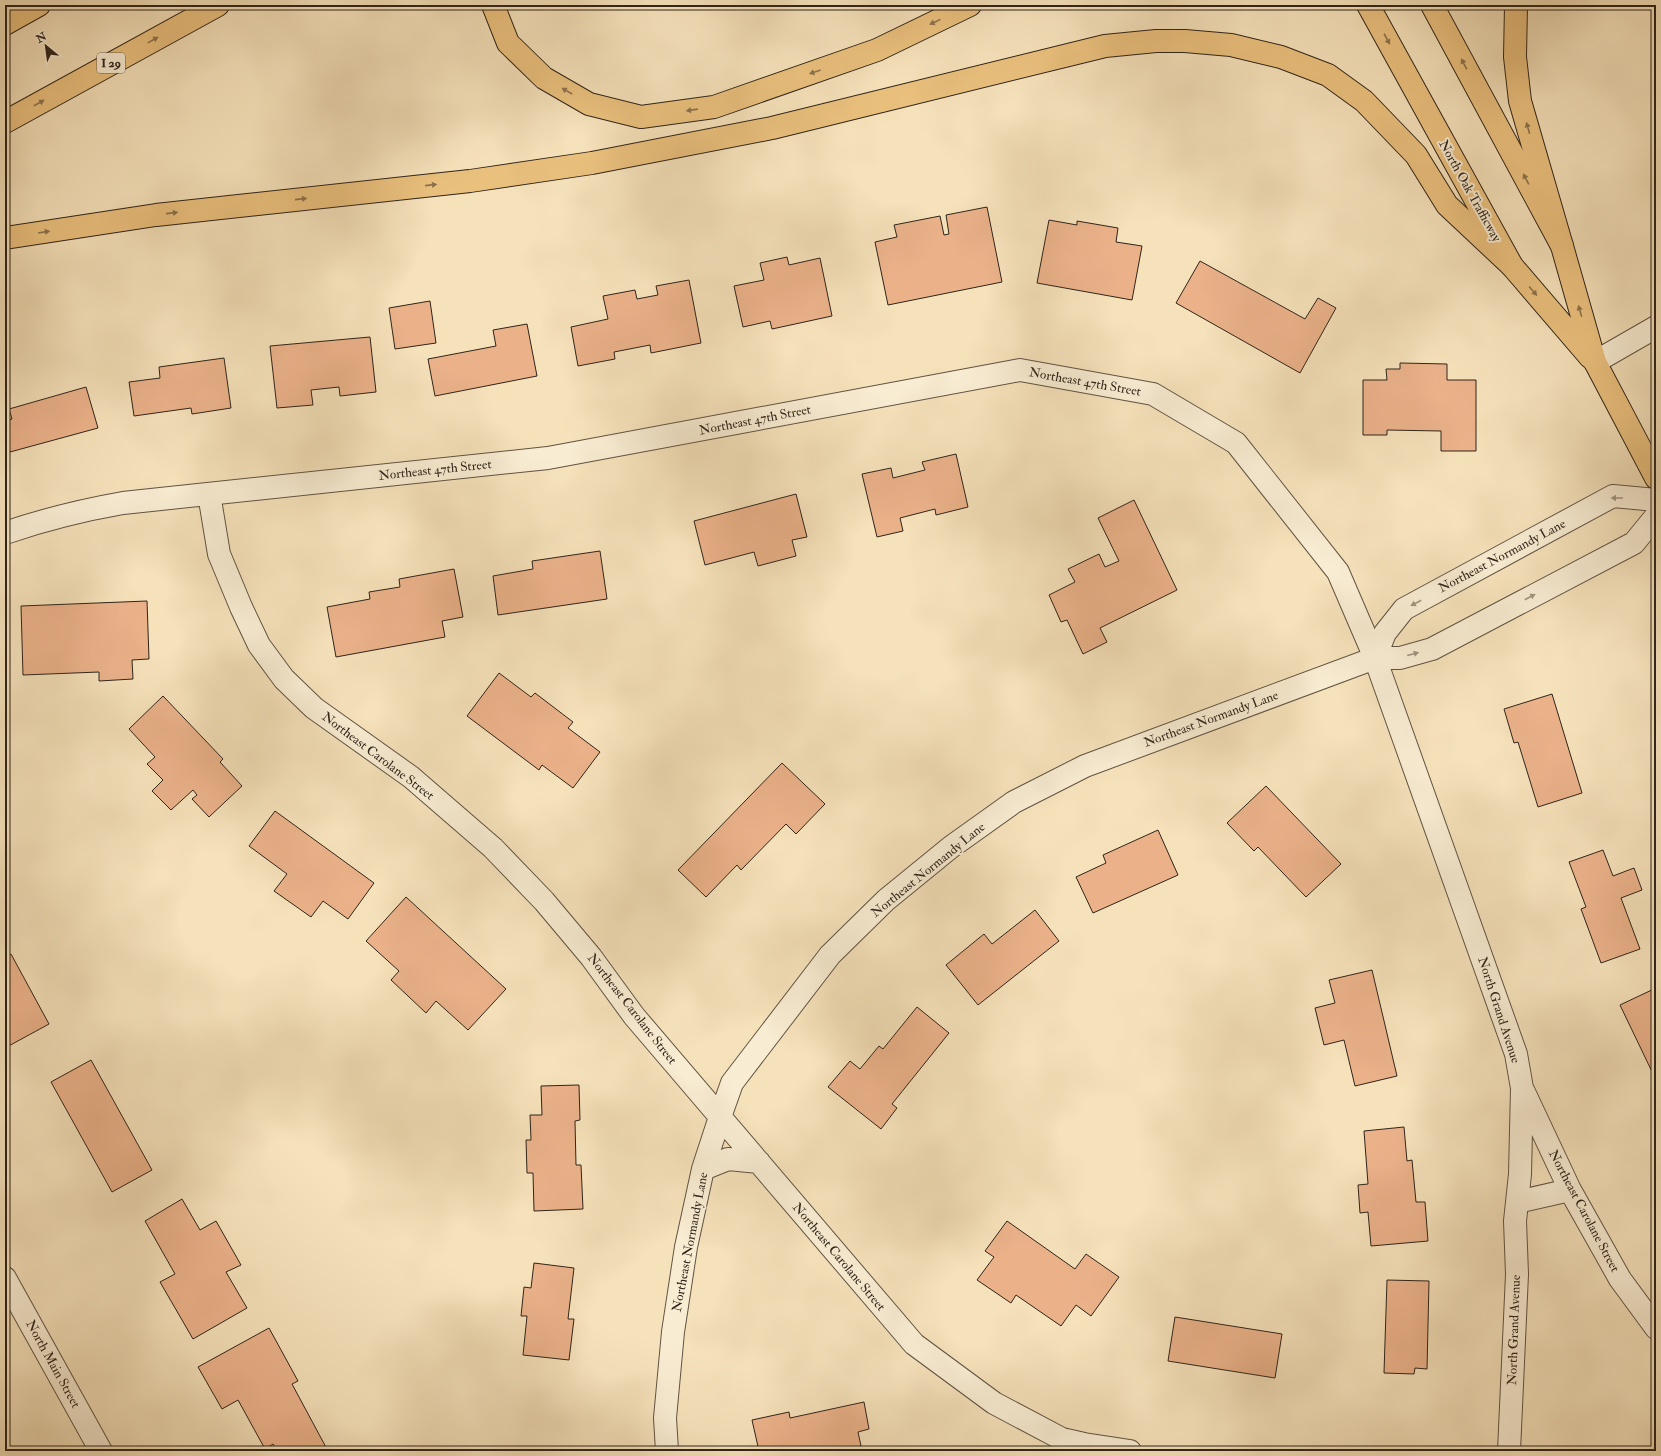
<svg xmlns="http://www.w3.org/2000/svg" width="1661" height="1456" viewBox="0 0 1661 1456" font-family="'IM FELL Double Pica',serif">
<style>
.building{fill:#ebb28a;stroke:#2f241a}
.lines{fill:none;stroke-linecap:round;stroke-linejoin:round}
.minor-casing{stroke:#605342;stroke-width:24}
.major-casing{stroke:#2f241a;stroke-width:24}
.highway-casing{stroke:#2f241a;stroke-width:24}
.minor{stroke:#f8ecd2;stroke-width:22}
.major{stroke:#eac07d;stroke-width:22}
.highway{stroke:#eac07d;stroke-width:22}
.oneway{fill:#8c724c}
.oneway2{fill:#9e927f}
.labels{text-anchor:middle;dominant-baseline:central;stroke-width:4;stroke-linejoin:round;paint-order:stroke}
.shield{fill:#f8ecd2;stroke:#6b6051;stroke-width:1}
.shield-label{font-size:12px;font-weight:bold;fill:#2f241a}
.street-label{font-size:13px;fill:#2f241a;stroke:#f8ecd2}
</style>
<rect width="100%" height="100%" fill="#f5e1ba"/>
<filter id="stains"><feTurbulence type="fractalNoise" baseFrequency=".005" numOctaves="4"/><feColorMatrix values="0 0 0 0 .2 0 0 0 0 .09 0 0 0 0 .02 0 0 0 .5 -.17"/></filter>
<radialGradient id="worn" r=".72"><stop offset=".6" stop-color="#630" stop-opacity="0"/><stop offset="1" stop-color="#630" stop-opacity=".3"/></radialGradient>
<path class="building" d="M 987,207 L 1002,282 L 888,305 L 875,242 L 897,237 L 894,225 L 940,216 L 944,235 L 949,234 L 946,215 Z
M 1049,220 L 1077,225 L 1077,221 L 1118,228 L 1116,242 L 1142,246 L 1132,300 L 1037,283 Z
M 787,257 L 789,265 L 820,258 L 832,316 L 772,329 L 770,321 L 743,327 L 734,286 L 764,280 L 760,263 Z
M 1200,261 L 1305,319 L 1318,298 L 1336,308 L 1300,373 L 1176,303 Z
M 689,280 L 701,343 L 651,353 L 650,345 L 614,352 L 615,359 L 578,366 L 571,327 L 608,319 L 603,296 L 635,290 L 637,299 L 658,295 L 656,286 Z
M 430,301 L 436,343 L 395,349 L 389,308 Z
M 527,324 L 537,376 L 435,396 L 428,359 L 496,346 L 493,330 Z
M 370,337 L 376,392 L 340,396 L 339,387 L 311,390 L 313,405 L 277,408 L 270,346 Z
M 224,358 L 231,408 L 192,414 L 191,408 L 134,416 L 129,382 L 160,378 L 159,367 Z
M 1400,363 L 1447,364 L 1447,380 L 1476,380 L 1476,451 L 1441,451 L 1441,431 L 1387,430 L 1387,435 L 1363,435 L 1363,380 L 1387,380 L 1386,369 L 1400,369 Z
M 86,387 L 98,428 L 10,452 L 5,434 L 5,421 L 12,419 L 9,409 Z
M 956,454 L 968,507 L 936,515 L 935,509 L 900,518 L 903,531 L 877,537 L 862,474 L 891,468 L 893,478 L 925,470 L 922,462 Z
M 796,494 L 807,537 L 792,540 L 796,556 L 758,566 L 754,552 L 705,565 L 694,521 Z
M 1134,500 L 1177,590 L 1100,628 L 1107,642 L 1083,654 L 1067,620 L 1061,622 L 1049,595 L 1075,582 L 1068,569 L 1099,554 L 1105,567 L 1119,561 L 1098,518 Z
M 600,551 L 607,599 L 498,615 L 493,576 L 533,569 L 532,561 Z
M 454,569 L 463,617 L 442,621 L 445,637 L 336,657 L 327,607 L 370,599 L 369,592 L 400,587 L 399,579 Z
M 147,601 L 149,659 L 132,660 L 133,679 L 99,681 L 99,672 L 23,675 L 21,606 Z
M 499,673 L 531,697 L 535,693 L 573,722 L 568,728 L 600,752 L 573,788 L 542,765 L 539,770 L 467,716 Z
M 1552,694 L 1582,793 L 1538,807 L 1518,742 L 1514,743 L 1504,709 Z
M 163,696 L 223,759 L 220,762 L 242,786 L 209,817 L 192,799 L 197,795 L 193,790 L 171,810 L 152,791 L 163,780 L 147,764 L 155,757 L 129,729 Z
M 782,763 L 825,804 L 796,834 L 786,824 L 741,870 L 737,865 L 706,897 L 678,870 Z
M 1266,786 L 1341,864 L 1306,897 L 1258,847 L 1254,851 L 1227,823 Z
M 275,811 L 374,883 L 348,919 L 323,901 L 311,917 L 274,891 L 287,874 L 249,846 Z
M 1158,830 L 1178,875 L 1093,913 L 1076,877 L 1106,863 L 1103,855 Z
M 1603,850 L 1613,876 L 1634,868 L 1642,890 L 1621,898 L 1640,949 L 1601,963 L 1581,909 L 1586,907 L 1569,862 Z
M 406,897 L 506,989 L 468,1030 L 436,1001 L 426,1013 L 391,980 L 399,971 L 366,941 Z
M 1035,910 L 1059,941 L 978,1005 L 946,965 L 984,934 L 992,944 Z
M 11,954 L 49,1024 L 5,1048 L 5,957 Z
M 1372,970 L 1397,1076 L 1355,1086 L 1344,1040 L 1324,1045 L 1315,1008 L 1335,1003 L 1329,980 Z
M 1656,988 L 1656,1078 L 1655,1078 L 1620,1005 Z
M 917,1007 L 949,1033 L 892,1104 L 897,1108 L 881,1129 L 828,1087 L 850,1061 L 860,1069 L 879,1046 L 883,1049 Z
M 91,1060 L 152,1170 L 112,1192 L 51,1082 Z
M 579,1085 L 580,1120 L 575,1121 L 576,1165 L 581,1165 L 583,1209 L 534,1211 L 533,1173 L 527,1173 L 526,1140 L 531,1140 L 530,1115 L 542,1115 L 541,1086 Z
M 1404,1127 L 1407,1161 L 1412,1160 L 1416,1202 L 1425,1202 L 1428,1241 L 1371,1246 L 1368,1212 L 1360,1213 L 1358,1185 L 1368,1184 L 1364,1131 Z
M 182,1199 L 200,1230 L 216,1221 L 241,1265 L 226,1272 L 247,1308 L 193,1339 L 160,1282 L 175,1274 L 145,1221 Z
M 1007,1221 L 1075,1269 L 1086,1254 L 1119,1277 L 1091,1316 L 1076,1305 L 1061,1326 L 1016,1295 L 1011,1303 L 977,1280 L 994,1257 L 985,1251 Z
M 534,1263 L 574,1268 L 568,1319 L 574,1319 L 569,1360 L 523,1355 L 527,1316 L 521,1316 L 524,1287 L 531,1288 Z
M 1387,1280 L 1429,1281 L 1427,1369 L 1415,1368 L 1414,1374 L 1384,1373 Z
M 1175,1317 L 1282,1334 L 1275,1378 L 1168,1361 Z
M 269,1328 L 298,1381 L 292,1384 L 328,1451 L 277,1451 L 273,1444 L 265,1449 L 238,1400 L 222,1409 L 198,1367 Z
M 864,1402 L 869,1429 L 858,1432 L 861,1446 L 839,1451 L 792,1451 L 792,1448 L 780,1451 L 759,1451 L 752,1420 L 789,1412 L 790,1418 Z"/>
<g class="lines">
<defs>
<path id="minor" d="M 1595,362 L 1656,327
M 209,494 L 219,554 L 241,607 L 259,645 L 284,679 L 314,708 L 411,777 L 493,848 L 544,901 L 591,957 L 634,1016 L 914,1344 L 994,1403 L 1062,1439 L 1084,1444 L 1130,1451
M 5,533 C 43,520 83,510 123,503 L 548,458 L 1020,370 L 1153,394 L 1236,443 L 1338,572 L 1375,658 L 1516,1054 L 1522,1088 L 1520,1174 L 1515,1221 L 1517,1274 L 1509,1451
M 1375,658 L 1385,633 L 1404,609 L 1613,496 L 1656,500
M 1524,1092 L 1570,1190 L 1620,1279 L 1656,1328
M 703,1169 L 728,1159 L 759,1162
M 1517,1202 L 1570,1190
M 5,1278 L 101,1451
M 667,1451 L 665,1418 L 673,1332 L 686,1247 L 703,1169 L 720,1117 L 732,1083 L 830,955 L 886,900 L 951,847 L 1014,802 L 1085,766 L 1375,658 L 1400,658 L 1432,649 L 1634,543 L 1656,516"/>
<path id="major" d="M 1368,5 L 1512,266 L 1590,357
M 1432,5 L 1562,246 L 1595,362 L 1656,478"/>
<path id="highway" d="M 493,5 L 508,43 L 544,78 L 589,104 L 641,117 L 714,107 L 877,50 L 970,5
M 1516,5 L 1515,57 L 1520,101 L 1562,246
M 5,24 L 39,5
M 5,122 L 218,5
M 5,238 L 156,215 L 470,181 L 592,163 L 772,128 L 1105,46 L 1156,41 L 1185,41 L 1231,45 L 1281,57 L 1328,75 L 1364,101 L 1416,155 L 1447,205 L 1512,266"/>
</defs>
<use href="#minor" class="minor-casing"/>
<use href="#major" class="major-casing"/>
<use href="#highway" class="highway-casing"/>
<use href="#minor" class="minor"/>
<use href="#major" class="major"/>
<use href="#highway" class="highway"/>
</g>
<defs><path id="oneway-solid" d="M-6-.8H1V-3.2L6.5 0L1 3.2V.8H-6Z"/></defs>
<g class="oneway">
<use href="#oneway-solid" transform="translate(935 22) rotate(154)"/>
<use href="#oneway-solid" transform="translate(1387 39) rotate(61)"/>
<use href="#oneway-solid" transform="translate(153 40) rotate(-29)"/>
<use href="#oneway-solid" transform="translate(1464 64) rotate(-118)"/>
<use href="#oneway-solid" transform="translate(815 72) rotate(161)"/>
<use href="#oneway-solid" transform="translate(567 91) rotate(-150)"/>
<use href="#oneway-solid" transform="translate(39 103) rotate(-29)"/>
<use href="#oneway-solid" transform="translate(692 110) rotate(172)"/>
<use href="#oneway-solid" transform="translate(1528 128) rotate(-106)"/>
<use href="#oneway-solid" transform="translate(1526 179) rotate(-118)"/>
<use href="#oneway-solid" transform="translate(431 185) rotate(-6)"/>
<use href="#oneway-solid" transform="translate(301 199) rotate(-6)"/>
<use href="#oneway-solid" transform="translate(172 213) rotate(-6)"/>
<use href="#oneway-solid" transform="translate(44 232) rotate(-9)"/>
<use href="#oneway-solid" transform="translate(1533 291) rotate(49)"/>
<use href="#oneway-solid" transform="translate(1580 311) rotate(-106)"/>
</g>
<g class="oneway2">
<use href="#oneway-solid" transform="translate(1617 498) rotate(180)"/>
<use href="#oneway-solid" transform="translate(1530 597) rotate(-28)"/>
<use href="#oneway-solid" transform="translate(1416 603) rotate(152)"/>
<use href="#oneway-solid" transform="translate(1413 654) rotate(-15)"/>
</g>
<g class="labels">
<rect class="shield" x="97" y="53" width="28" height="20" rx="3"/>
<g class="shield-label">
<text x="111" y="63">I 29</text>
</g>
<g class="street-label">
<text transform="translate(1470 191) rotate(61)">North Oak Trafficway</text>
<text transform="translate(1085 382) rotate(10)">Northeast 47th Street</text>
<text transform="translate(755 420) rotate(-11)">Northeast 47th Street</text>
<text transform="translate(435 470) rotate(-6)">Northeast 47th Street</text>
<text transform="translate(1502 556) rotate(-28)">Northeast Normandy Lane</text>
<text transform="translate(1211 719) rotate(-20)">Northeast Normandy Lane</text>
<text transform="translate(378 756) rotate(37)">Northeast Carolane Street</text>
<text transform="translate(928 870) rotate(-39)">Northeast Normandy Lane</text>
<text transform="translate(632 1009) rotate(52)">Northeast Carolane Street</text>
<text transform="translate(1499 1010) rotate(72)">North Grand Avenue</text>
<text transform="translate(1584 1211) rotate(62)">Northeast Carolane Street</text>
<text transform="translate(690 1242) rotate(-79)">Northeast Normandy Lane</text>
<text transform="translate(839 1257) rotate(50)">Northeast Carolane Street</text>
<text transform="translate(1514 1330) rotate(-88)">North Grand Avenue</text>
<text transform="translate(53 1364) rotate(61)">North Main Street</text>
</g>
</g>
<rect width="1661" height="1456" fill="none" stroke="#f5e1ba" stroke-width="20"/>
<rect x="6" y="6" width="1649" height="1444" fill="none" stroke="#2f241a" stroke-width="2"/>
<rect x="10" y="10" width="1641" height="1436" fill="none" stroke="#2f241a"/>
<g transform="translate(46 46) rotate(331)" stroke="#f8ecd2" stroke-width="3" paint-order="stroke">
<path d="M0-3L7 15L0 10L-7 15Z" fill="#2f241a"/>
<text y="-6" font-size="11" font-weight="bold" text-anchor="middle" fill="#2f241a">N</text>
</g>
<rect width="100%" height="100%" filter="url(#stains)"/>
<rect width="100%" height="100%" fill="url(#worn)"/>
</svg>
